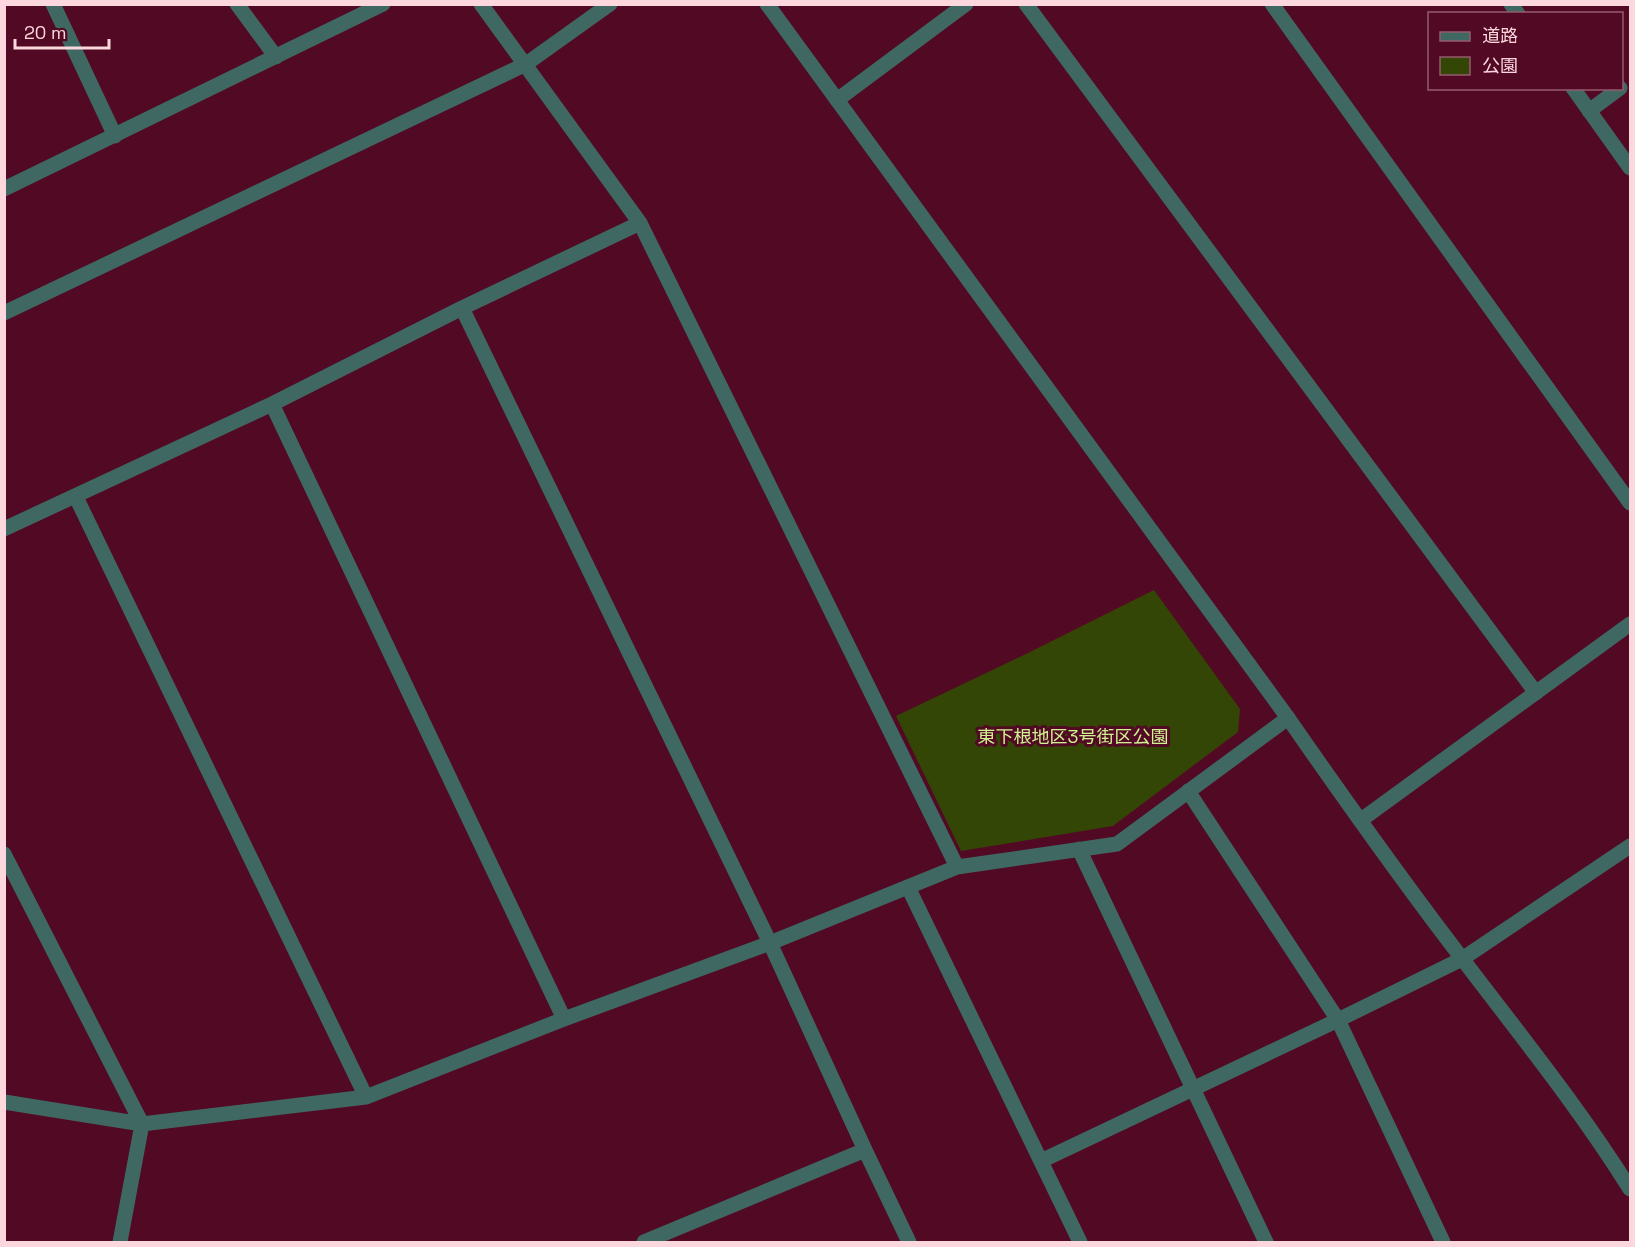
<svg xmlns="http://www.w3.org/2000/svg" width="1635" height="1247" viewBox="0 0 1635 1247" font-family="'Space Grotesk','Noto Sans JP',sans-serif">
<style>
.green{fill:#344605}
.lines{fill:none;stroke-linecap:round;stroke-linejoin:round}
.minor{stroke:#3f6862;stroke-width:15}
.tertiary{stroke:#3f6862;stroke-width:15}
.labels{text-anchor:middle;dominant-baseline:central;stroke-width:6;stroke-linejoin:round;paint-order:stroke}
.park-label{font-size:18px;fill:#d0f291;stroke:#510924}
</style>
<rect width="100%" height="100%" fill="#510924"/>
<path class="green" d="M 1154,590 L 1240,709 L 1238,732 L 1113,826 L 961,851 L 896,716 L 1026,654 Z"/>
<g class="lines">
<path class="minor" d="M 53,4 L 115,136
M 237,4 L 276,57
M 481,4 L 640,223 L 957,867
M 1026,4 L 1536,693
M 1272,4 L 1630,503
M 1511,4 L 1518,14
M 1573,88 L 1630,168
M 837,100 L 966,4
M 1589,111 L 1620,88
M 4,189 L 383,4
M 462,308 L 770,943 L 865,1150 L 909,1242
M 272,404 L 564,1019
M 76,497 L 366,1097
M 4,529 L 272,404 L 462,308 L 640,223
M 1188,791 L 1338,1020 L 1443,1242
M 1361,820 L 1630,624
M 1079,849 L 1266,1242
M 4,854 L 142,1124 L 120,1242
M 908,887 L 1080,1242
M 4,1102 L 142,1124 L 366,1097 L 564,1019 L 770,943 L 957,867 L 1117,844 L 1288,718
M 1041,1161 L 1338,1020 L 1462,959 L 1630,846
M 644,1242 L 865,1150"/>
<path class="tertiary" d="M 767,4 L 1288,718 C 1345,800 1403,882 1464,961 C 1521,1036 1580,1109 1630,1189
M 4,313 L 526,64 L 610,4"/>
</g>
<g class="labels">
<g class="park-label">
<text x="1073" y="736">東下根地区3号街区公園</text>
</g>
</g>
<rect width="1635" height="1247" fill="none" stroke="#fcd7de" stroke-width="12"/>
<rect x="1428" y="12" width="195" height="78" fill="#510924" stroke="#955b6e" stroke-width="1.5"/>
<rect x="1440" y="32" width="30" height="9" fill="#3f6862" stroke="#955b6e" stroke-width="1.5"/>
<text x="1482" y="42" font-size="18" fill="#fcd7de">道路</text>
<rect x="1440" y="57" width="30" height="18" fill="#344605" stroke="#955b6e" stroke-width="1.5"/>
<text x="1482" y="72" font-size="18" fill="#fcd7de">公園</text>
<path d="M15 39v9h94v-9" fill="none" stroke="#fcd7de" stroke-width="3"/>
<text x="24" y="39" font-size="18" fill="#fcd7de" stroke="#510924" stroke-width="4.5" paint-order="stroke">20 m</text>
</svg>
